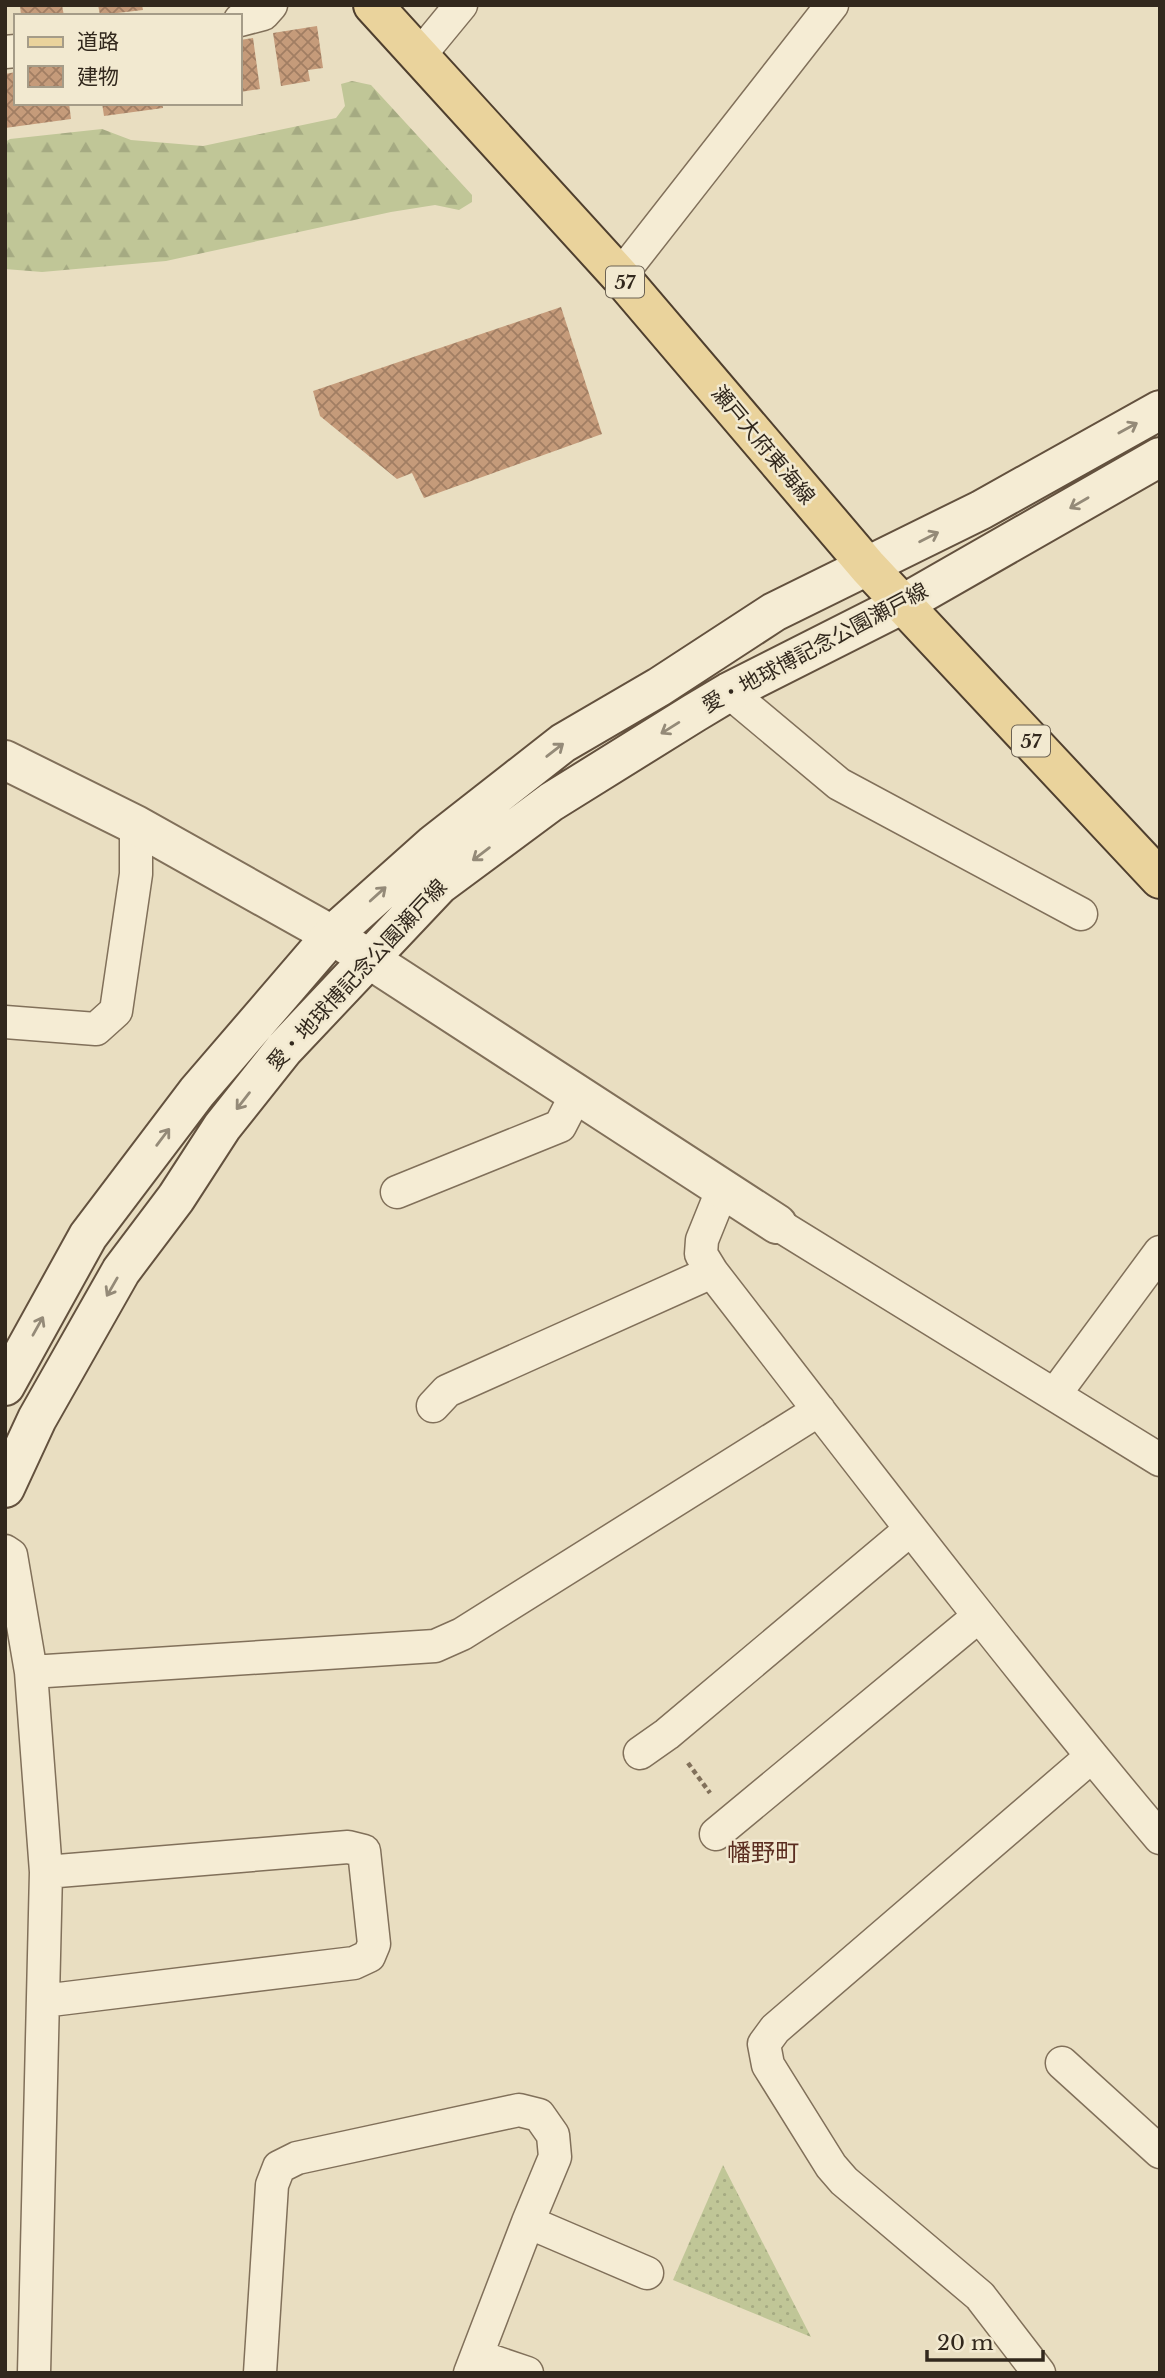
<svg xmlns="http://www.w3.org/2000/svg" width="1165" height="2378" viewBox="0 0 1165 2378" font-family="'Libre Baskerville','Noto Sans JP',serif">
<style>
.grass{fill:url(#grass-dots)}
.forest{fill:url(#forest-firs)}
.building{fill:url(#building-cross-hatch)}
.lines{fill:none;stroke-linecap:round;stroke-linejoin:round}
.minor-casing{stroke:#81705a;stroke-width:35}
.tertiary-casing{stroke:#81705a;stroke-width:42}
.secondary-casing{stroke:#63513e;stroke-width:42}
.primary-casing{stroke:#4f3f2e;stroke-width:42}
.path{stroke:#81705a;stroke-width:4.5;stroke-dasharray:5 3.5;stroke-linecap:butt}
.minor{stroke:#f5ecd4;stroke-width:32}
.tertiary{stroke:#f5ecd4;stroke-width:38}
.secondary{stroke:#f5ecd4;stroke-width:38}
.primary{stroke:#ead39c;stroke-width:38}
.oneway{stroke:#948a78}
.labels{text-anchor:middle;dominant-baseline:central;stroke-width:5;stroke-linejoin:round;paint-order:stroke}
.shield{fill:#f2e9d0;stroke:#6c6253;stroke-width:2}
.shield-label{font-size:19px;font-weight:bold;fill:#32281d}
.street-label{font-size:21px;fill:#32281d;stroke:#f2e9d0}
.quarter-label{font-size:24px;fill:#5b2e21;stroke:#f2e9d0}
</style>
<defs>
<pattern id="grass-dots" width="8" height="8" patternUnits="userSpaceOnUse" patternTransform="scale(1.75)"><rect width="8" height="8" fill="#c0c697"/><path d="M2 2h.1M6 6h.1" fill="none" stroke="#a5aa82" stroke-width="1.8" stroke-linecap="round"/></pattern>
<pattern id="forest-firs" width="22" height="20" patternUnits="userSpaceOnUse" patternTransform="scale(1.75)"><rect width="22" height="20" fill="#c0c697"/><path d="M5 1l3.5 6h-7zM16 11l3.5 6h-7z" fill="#a5aa82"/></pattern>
<pattern id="building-cross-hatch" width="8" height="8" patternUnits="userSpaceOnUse" patternTransform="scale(1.75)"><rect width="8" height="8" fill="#c59b7a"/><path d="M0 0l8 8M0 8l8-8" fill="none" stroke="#a17e63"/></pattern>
</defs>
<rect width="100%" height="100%" fill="#e9dec1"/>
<path class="grass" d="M 723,2165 L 811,2337 L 673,2280 Z"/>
<path class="forest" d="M 352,81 L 371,85 L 472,195 L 472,202 L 459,210 L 435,205 L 391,212 L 166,261 L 42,272 L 5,269 L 5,142 L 10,139 L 102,129 L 131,140 L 203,146 L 336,118 L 345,106 L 341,84 Z"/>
<path class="building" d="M 20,5 L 62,5 L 64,16 L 21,16 Z
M 98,5 L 142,5 L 143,10 L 100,15 Z
M 317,26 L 323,68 L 308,70 L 310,81 L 281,86 L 273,33 Z
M 253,38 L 260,89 L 240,92 L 240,40 Z
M 16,72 L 16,103 L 69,103 L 71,119 L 5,128 L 5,74 Z
M 102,103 L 162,103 L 163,108 L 104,116 Z
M 561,307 L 602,434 L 424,498 L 412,473 L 397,479 L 320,416 L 313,391 Z"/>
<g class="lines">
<defs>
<path id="minor" d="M 240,20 L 263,14 L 271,5
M 5,52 L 16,51
M 419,56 L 461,5
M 620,276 L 832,5
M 729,692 L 839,784 L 1081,914
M 5,1022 L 96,1029 L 116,1011 L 136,874 L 136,825
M 723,1188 L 702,1240 L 701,1254 L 712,1272 C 859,1462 1005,1654 1160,1838
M 397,1192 L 560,1126 L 577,1093
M 777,1224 L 1160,1460
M 1055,1394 L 1160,1252
M 433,1406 L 447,1391 L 712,1272
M 5,1551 L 11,1555 L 31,1672 L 46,1872 L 34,2373
M 31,1672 L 435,1646 L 462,1634 L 819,1410
M 640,1753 L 667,1734 L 911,1529
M 716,1834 L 979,1616
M 43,2001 L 354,1963 L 369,1956 L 374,1944 L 364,1851 L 348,1847 L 46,1872
M 1062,2063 L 1160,2152
M 528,2222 L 647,2273
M 477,2356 L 527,2373
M 260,2373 L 272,2185 L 279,2167 L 297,2158 L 519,2110 L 539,2115 L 553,2135 L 555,2157 L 528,2222 L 470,2373
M 1039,2373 L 980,2296 L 844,2181 L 831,2166 L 768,2065 L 764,2044 L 775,2029 L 1091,1757"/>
<path id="tertiary" d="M 5,760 L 136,825 L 332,935 L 777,1224"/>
<path id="secondary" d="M 5,1386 L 88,1236 L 197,1092 L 332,935 L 434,844 L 563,743 L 659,687 L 774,612 L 981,510 L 1160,410
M 5,1488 L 37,1419 L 121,1271 L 176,1198 L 222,1127 L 284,1049 L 439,885 L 551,802 L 694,713 L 729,692 L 903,604 L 1160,457"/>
<path id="primary" d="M 373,5 L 620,276 L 868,567 L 1160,879"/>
</defs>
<use href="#minor" class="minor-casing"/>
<use href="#tertiary" class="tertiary-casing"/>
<use href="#secondary" class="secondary-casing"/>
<use href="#primary" class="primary-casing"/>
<path class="path" d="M 688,1763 L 710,1793"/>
<use href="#minor" class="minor"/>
<use href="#tertiary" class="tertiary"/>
<use href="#secondary" class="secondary"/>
<use href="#primary" class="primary"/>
</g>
<defs><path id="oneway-shaft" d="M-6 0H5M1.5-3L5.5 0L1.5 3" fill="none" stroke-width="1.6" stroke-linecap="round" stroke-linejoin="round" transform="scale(1.75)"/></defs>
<g class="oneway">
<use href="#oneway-shaft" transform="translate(1128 428) rotate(-29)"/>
<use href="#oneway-shaft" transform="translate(1079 503) rotate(150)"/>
<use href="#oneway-shaft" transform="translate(929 537) rotate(-27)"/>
<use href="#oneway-shaft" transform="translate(670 728) rotate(148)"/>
<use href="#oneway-shaft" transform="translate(555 750) rotate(-38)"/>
<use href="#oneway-shaft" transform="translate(481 854) rotate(143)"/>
<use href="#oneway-shaft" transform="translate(378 894) rotate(-42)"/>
<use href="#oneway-shaft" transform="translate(243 1101) rotate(128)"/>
<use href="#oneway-shaft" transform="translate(163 1137) rotate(-53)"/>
<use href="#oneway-shaft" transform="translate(112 1287) rotate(120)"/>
<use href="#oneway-shaft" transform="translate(38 1326) rotate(-61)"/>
</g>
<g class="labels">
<g class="shield">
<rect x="606" y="266.5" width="38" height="31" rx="5"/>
<rect x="1012" y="725.5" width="38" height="31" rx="5"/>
</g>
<g class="shield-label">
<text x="625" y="282">57</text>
<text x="1031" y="741">57</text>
</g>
<g class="street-label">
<text transform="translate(763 445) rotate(50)">瀬戸大府東海線</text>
<text transform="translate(815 648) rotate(-28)">愛・地球博記念公園瀬戸線</text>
<text transform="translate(357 975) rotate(-47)">愛・地球博記念公園瀬戸線</text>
</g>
<g class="quarter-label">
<text x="763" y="1852">幡野町</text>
</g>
</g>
<rect width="1165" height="2378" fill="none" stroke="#32281d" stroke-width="14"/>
<rect x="14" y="14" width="228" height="91" fill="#f2e9d0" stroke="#a59c88" stroke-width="2"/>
<rect x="28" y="37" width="35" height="10" fill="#ead39c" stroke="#a59c88" stroke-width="2"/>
<text x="77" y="49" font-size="21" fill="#32281d">道路</text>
<rect x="28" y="66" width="35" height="21" fill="url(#building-cross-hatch)" stroke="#a59c88" stroke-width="2"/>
<text x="77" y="84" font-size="21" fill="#32281d">建物</text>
<path d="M927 2350v10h116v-10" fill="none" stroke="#32281d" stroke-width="3.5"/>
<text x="937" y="2350" font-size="21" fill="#32281d" stroke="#f2e9d0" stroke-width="5" paint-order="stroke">20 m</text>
</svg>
